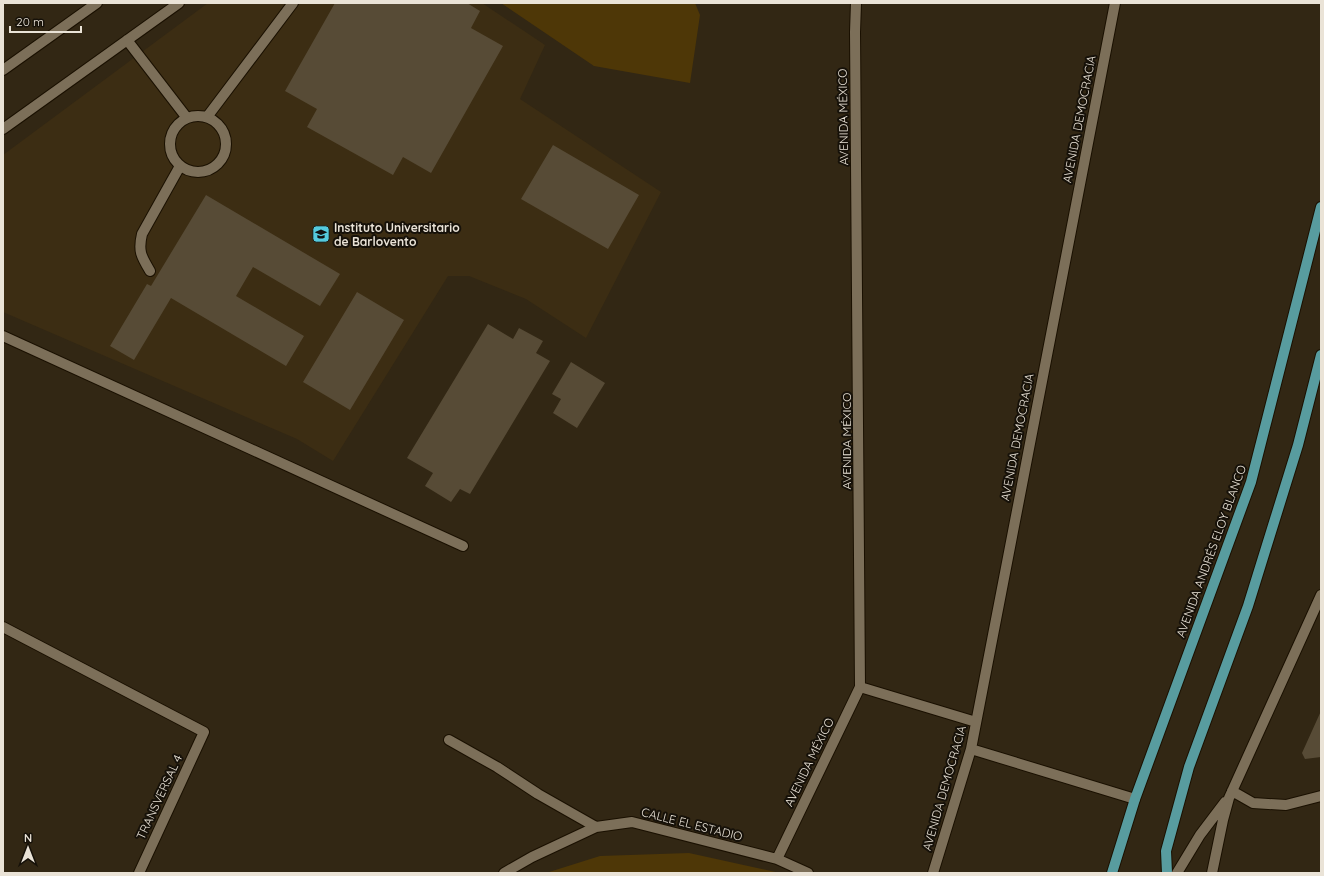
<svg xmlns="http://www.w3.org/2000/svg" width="1324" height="876" viewBox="0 0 1324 876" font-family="Quicksand,sans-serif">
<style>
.built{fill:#3c2d13}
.green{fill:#4e3707}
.building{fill:#574b36}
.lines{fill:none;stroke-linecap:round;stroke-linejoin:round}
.minor-casing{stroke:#1a1001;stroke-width:12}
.major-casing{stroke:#1a1001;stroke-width:12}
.minor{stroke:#7c6f59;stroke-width:10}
.major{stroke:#589c9f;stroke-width:10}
.labels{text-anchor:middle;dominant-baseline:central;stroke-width:4;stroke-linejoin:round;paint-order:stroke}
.street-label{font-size:12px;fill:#eae3d7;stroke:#161109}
.poi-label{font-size:12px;font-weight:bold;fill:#eae3d7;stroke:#161109;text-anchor:start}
</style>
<rect width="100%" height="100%" fill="#322714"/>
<path class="built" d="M 208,3 L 482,3 L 545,45 L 520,99 L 661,192 L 586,338 L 526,299 L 469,276 L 448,276 L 333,461 L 297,439 L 3,312 L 3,155 Z"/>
<path class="green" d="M 501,3 L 695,3 L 700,15 L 690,83 L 594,66 Z
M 689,853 L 780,873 L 546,873 L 600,856 Z"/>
<path class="building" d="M 335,3 L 467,3 L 480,11 L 471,28 L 503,46 L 431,173 L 403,157 L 393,175 L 307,127 L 317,109 L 285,91 Z
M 553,145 L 639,195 L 608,249 L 521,199 Z
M 206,195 L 340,274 L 320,306 L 253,267 L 236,296 L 304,336 L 286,366 L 171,298 L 134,360 L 110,346 L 147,284 L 151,286 Z
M 357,292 L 404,320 L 350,410 L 303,382 Z
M 488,324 L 513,339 L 519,328 L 543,341 L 536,353 L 550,361 L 470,494 L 460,489 L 451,502 L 425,486 L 433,473 L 407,458 Z
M 571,362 L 605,383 L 577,428 L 553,413 L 561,399 L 552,394 Z
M 1321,711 L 1321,757 L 1305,759 L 1302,753 Z"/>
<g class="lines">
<defs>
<path id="minor" d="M 127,40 L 187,118
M 3,70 L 97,3
M170 144a28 28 0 1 1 56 0a28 28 0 1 1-56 0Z
M 207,117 L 293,3
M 3,129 L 179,3
M 150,271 C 141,256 138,251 142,234 L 180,166
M 3,336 L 463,546
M 3,627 L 204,732 L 139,873
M 860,687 L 976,722
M 449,740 L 497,767 L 538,794 L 596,827
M 971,749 L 1135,799
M 1232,791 L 1253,803 L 1286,805 L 1321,796
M 777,859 L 860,687 L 855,32 L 856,3
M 504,873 L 532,857 L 596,827 L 632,822 L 777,859 L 808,873
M 933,873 L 971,749 L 1115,3
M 1177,873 L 1200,835 L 1225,802
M 1212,873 L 1223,820 L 1229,798 L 1321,595"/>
<path id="major" d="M 1112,873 L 1135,799 L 1251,482 L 1321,207
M 1167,873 L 1166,851 L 1189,767 L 1248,606 L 1298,445 L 1321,355"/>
</defs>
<use href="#minor" class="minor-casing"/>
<use href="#major" class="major-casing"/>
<use href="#minor" class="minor"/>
<use href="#major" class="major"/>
</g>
<defs>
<symbol id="university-square" viewBox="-11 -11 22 22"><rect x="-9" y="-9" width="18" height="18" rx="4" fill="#54cade" stroke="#161109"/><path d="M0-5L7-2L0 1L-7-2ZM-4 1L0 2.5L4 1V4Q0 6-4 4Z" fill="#111"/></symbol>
</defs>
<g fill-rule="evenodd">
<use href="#university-square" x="311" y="224" width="20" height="20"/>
</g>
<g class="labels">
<g class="street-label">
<text transform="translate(843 117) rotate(-91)">AVENIDA MÉXICO</text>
<text transform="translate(1079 119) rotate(-79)">AVENIDA DEMOCRACIA</text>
<text transform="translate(1017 437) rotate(-79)">AVENIDA DEMOCRACIA</text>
<text transform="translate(846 441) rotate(-90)">AVENIDA MÉXICO</text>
<text transform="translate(1211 551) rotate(-70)">AVENIDA ANDRÉS ELOY BLANCO</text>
<text transform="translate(809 762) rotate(-64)">AVENIDA MÉXICO</text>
<text transform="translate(944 788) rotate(-74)">AVENIDA DEMOCRACIA</text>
<text transform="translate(159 797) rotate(-65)">TRANSVERSAL 4</text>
<text transform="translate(692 824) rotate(14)">CALLE EL ESTADIO</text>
</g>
<g class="poi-label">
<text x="334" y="227">Instituto Universitario<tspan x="334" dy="14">de Barlovento</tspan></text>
</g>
</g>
<rect width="1324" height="876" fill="none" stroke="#eae3d7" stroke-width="8"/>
<g transform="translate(28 848)" stroke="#161109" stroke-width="3" paint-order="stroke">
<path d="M0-3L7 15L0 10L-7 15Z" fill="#eae3d7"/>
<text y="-6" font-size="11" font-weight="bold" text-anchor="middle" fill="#eae3d7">N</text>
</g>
<path d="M10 26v6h71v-6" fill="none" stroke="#eae3d7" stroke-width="2"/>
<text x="16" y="26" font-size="12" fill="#eae3d7" stroke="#161109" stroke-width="3" paint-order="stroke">20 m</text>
</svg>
